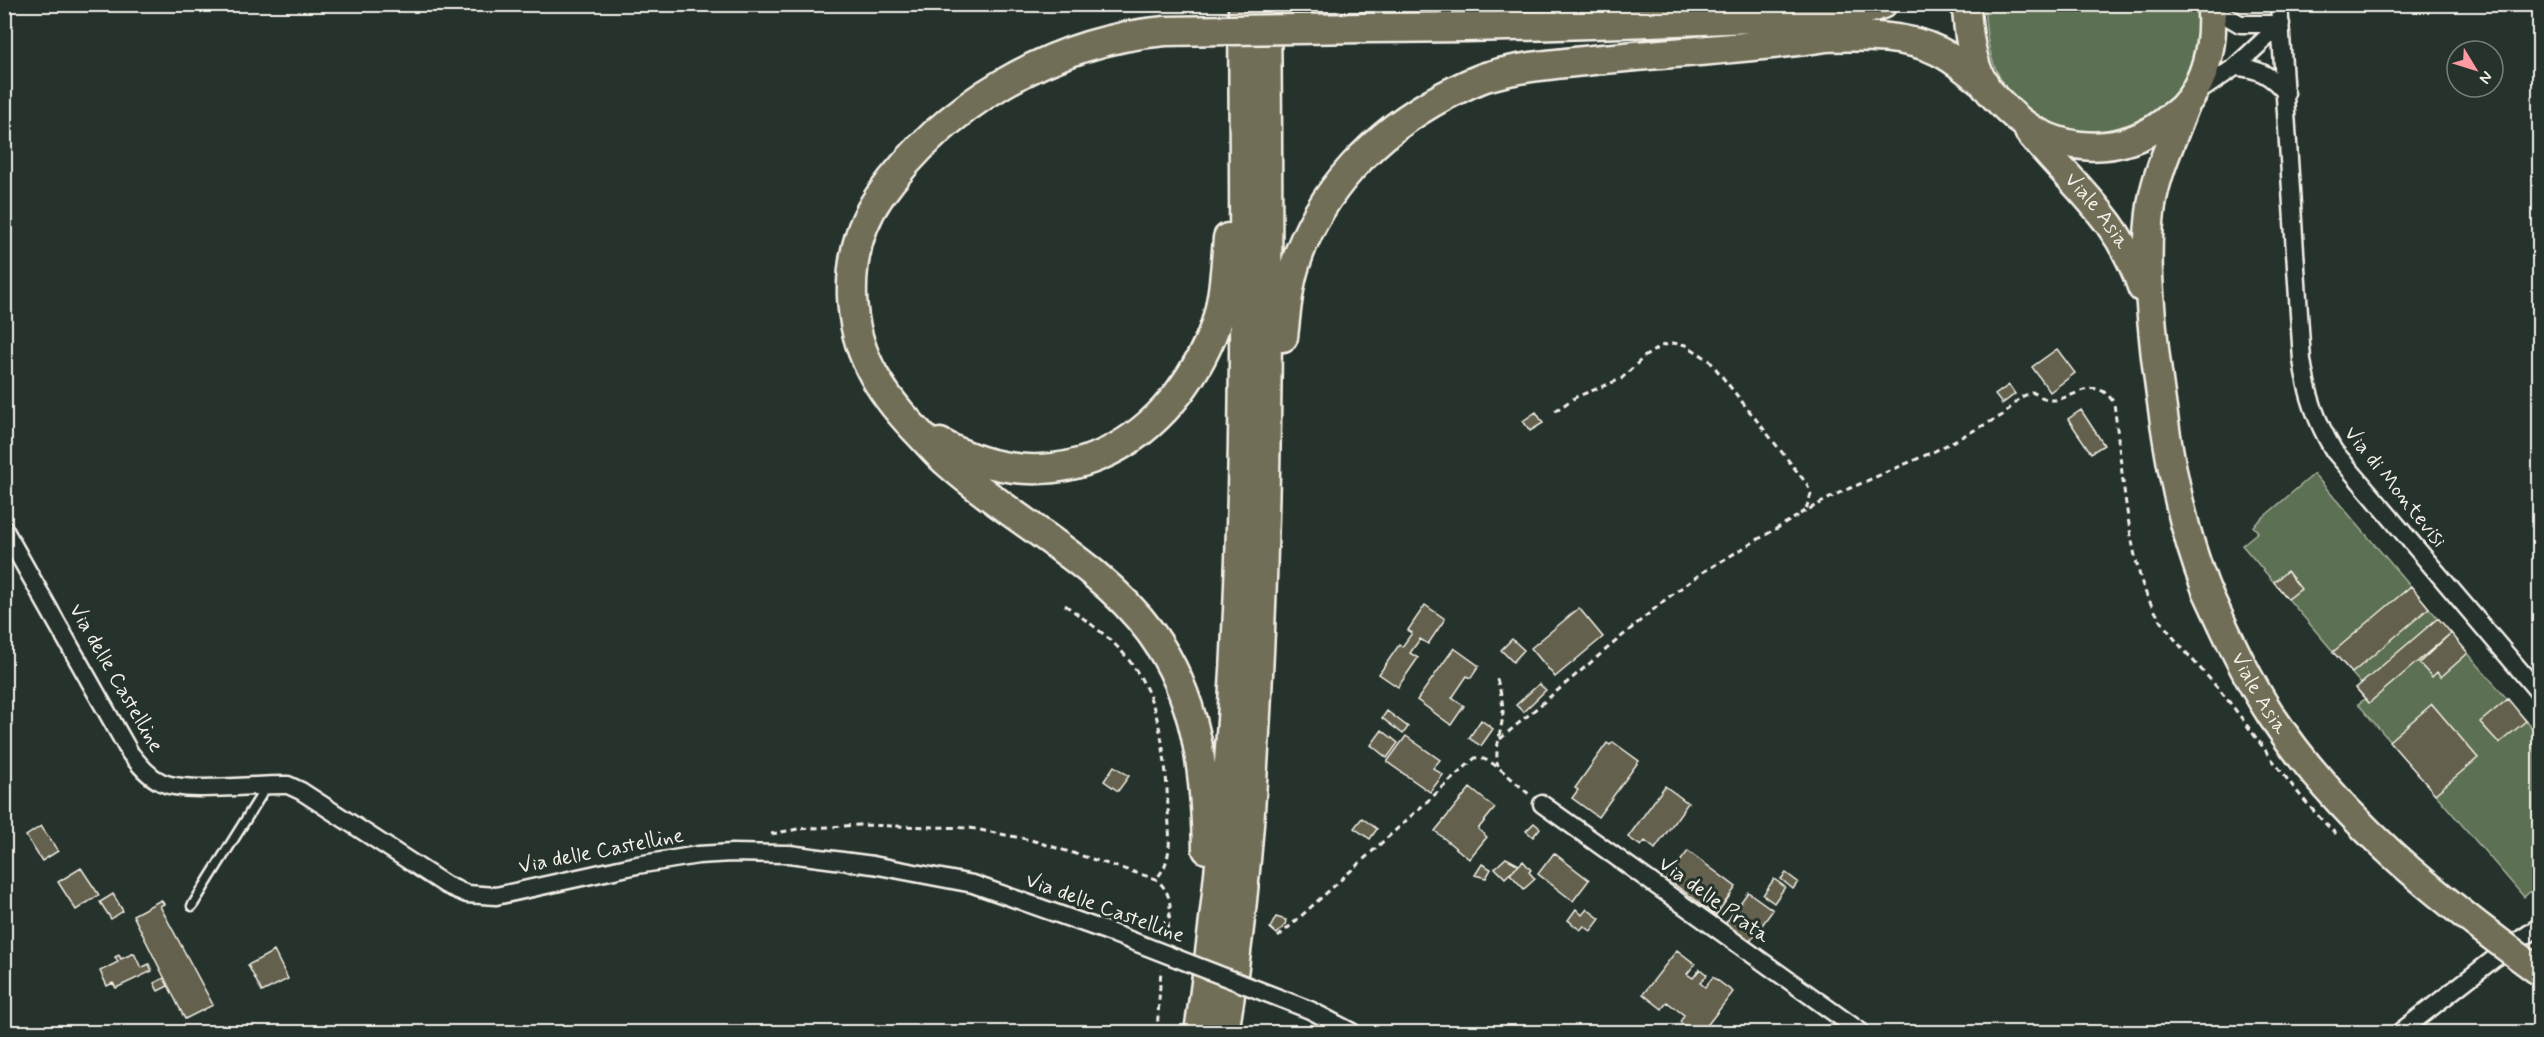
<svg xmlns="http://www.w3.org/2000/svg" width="2544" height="1037" viewBox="0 0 2544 1037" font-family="Mynerve,sans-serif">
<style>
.green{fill:#5c6f52;stroke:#a8b09d;stroke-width:1.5}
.building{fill:#63614d;stroke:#f4f1e8;stroke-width:1.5}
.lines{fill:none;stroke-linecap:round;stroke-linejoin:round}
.service-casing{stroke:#f4f1e8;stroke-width:13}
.minor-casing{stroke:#f4f1e8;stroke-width:21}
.primary-casing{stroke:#f4f1e8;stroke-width:32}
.trunk-casing{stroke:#f4f1e8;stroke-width:33}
.path{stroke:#f4f1e8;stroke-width:3;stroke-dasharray:6 4.5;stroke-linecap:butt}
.service{stroke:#26332d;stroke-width:8}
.minor{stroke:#26332d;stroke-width:16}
.primary{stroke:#716e59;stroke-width:27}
.trunk{stroke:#716e59;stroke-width:28}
.minor-bridge-casing{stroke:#f4f1e8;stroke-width:21;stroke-linecap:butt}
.primary-bridge-casing{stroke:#f4f1e8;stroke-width:32;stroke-linecap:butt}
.trunk-bridge-casing{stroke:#f4f1e8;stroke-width:33;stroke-linecap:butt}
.minor-bridge{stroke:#26332d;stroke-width:16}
.primary-bridge{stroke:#716e59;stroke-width:27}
.trunk-bridge{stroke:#716e59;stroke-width:28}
.labels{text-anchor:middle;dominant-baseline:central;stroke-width:6;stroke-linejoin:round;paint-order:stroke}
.street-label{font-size:21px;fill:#f4f1e8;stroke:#26332d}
</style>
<rect width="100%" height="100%" fill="#26332d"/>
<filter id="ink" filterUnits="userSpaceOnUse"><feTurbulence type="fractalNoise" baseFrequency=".0167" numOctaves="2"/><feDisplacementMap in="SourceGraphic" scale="12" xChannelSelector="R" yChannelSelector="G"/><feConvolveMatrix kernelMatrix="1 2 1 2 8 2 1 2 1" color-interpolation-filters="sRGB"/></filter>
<g filter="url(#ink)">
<path class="green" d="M 1984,5 L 2197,5 C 2222,122 2054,182 1999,76 C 1987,53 1986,29 1984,5 Z
M 2314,474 L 2539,736 L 2539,884 L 2524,897 L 2358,704 L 2365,699 L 2356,688 L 2361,684 L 2242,545 L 2258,532 L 2253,526 Z"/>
<path class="building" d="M 2057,349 L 2075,373 L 2050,392 L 2032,367 Z
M 2009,385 L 2015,394 L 2002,404 L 1995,395 Z
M 2081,410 L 2104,445 L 2091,453 L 2068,419 Z
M 1536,412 L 1543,423 L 1530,431 L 1523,421 Z
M 2287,571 L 2301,589 L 2288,599 L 2274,582 Z
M 2411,586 L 2429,608 L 2352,673 L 2333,652 Z
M 1425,605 L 1445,619 L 1428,644 L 1420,639 L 1410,653 L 1418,658 L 1398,687 L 1379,674 L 1399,645 L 1402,647 L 1412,633 L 1408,630 Z
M 1579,608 L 1603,637 L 1555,677 L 1531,648 Z
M 2438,618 L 2451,633 L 2369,703 L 2356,688 Z
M 2451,633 L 2468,653 L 2441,677 L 2437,672 L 2432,677 L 2419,663 Z
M 1512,639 L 1524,650 L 1513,662 L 1501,650 Z
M 1454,648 L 1479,666 L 1471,678 L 1467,676 L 1452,698 L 1464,706 L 1451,725 L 1417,700 Z
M 1539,684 L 1546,690 L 1523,712 L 1516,705 Z
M 2508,699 L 2526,721 L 2499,743 L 2480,722 Z
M 2432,704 L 2478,758 L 2435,794 L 2389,741 Z
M 1387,711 L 1408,727 L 1403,734 L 1382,718 Z
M 1481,720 L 1493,729 L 1481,746 L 1469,738 Z
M 1382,730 L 1398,743 L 1387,758 L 1371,745 Z
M 1406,736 L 1440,760 L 1433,768 L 1443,775 L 1430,792 L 1387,762 Z
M 1613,742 L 1639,761 L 1598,817 L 1572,798 L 1578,790 L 1575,788 L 1607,743 L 1610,745 Z
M 1114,766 L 1129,776 L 1118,791 L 1104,781 Z
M 1665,786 L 1688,803 L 1655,849 L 1645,841 L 1641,846 L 1628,837 Z
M 1470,788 L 1495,808 L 1478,829 L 1487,837 L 1469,859 L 1435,831 Z
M 1362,818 L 1377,829 L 1370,839 L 1354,828 Z
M 1534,823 L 1540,828 L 1533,837 L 1526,831 Z
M 41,826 L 58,851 L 42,861 L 26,836 Z
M 1688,851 L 1736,887 L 1716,915 L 1667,879 Z
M 1554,853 L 1589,880 L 1573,901 L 1538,874 Z
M 1506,858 L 1519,865 L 1505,878 L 1495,868 Z
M 1523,861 L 1531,870 L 1529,872 L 1535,879 L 1524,889 L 1510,874 Z
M 1482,864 L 1491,869 L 1486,878 L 1475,875 Z
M 81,868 L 99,895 L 76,910 L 58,882 Z
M 1786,873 L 1798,882 L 1793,889 L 1781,879 Z
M 1774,879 L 1785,887 L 1774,903 L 1763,895 Z
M 1748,892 L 1773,910 L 1749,943 L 1725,924 Z
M 113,894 L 123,911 L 111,919 L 100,902 Z
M 161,900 L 164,904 L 160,906 L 213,1005 L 185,1019 L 133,915 Z
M 1576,909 L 1582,915 L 1587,909 L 1600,919 L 1591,931 L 1584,926 L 1580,930 L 1568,920 Z
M 1276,917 L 1286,920 L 1285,925 L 1277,934 L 1270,928 Z
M 1677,950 L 1695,964 L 1687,974 L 1693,978 L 1700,969 L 1707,975 L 1700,983 L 1705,987 L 1713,977 L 1733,992 L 1702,1032 L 1693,1032 L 1680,1022 L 1684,1015 L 1667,1002 L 1662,1009 L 1643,994 Z
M 274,951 L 288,979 L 262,992 L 248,965 Z
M 134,953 L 141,968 L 149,964 L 152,971 L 116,988 L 113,983 L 107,986 L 100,971 L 118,962 L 115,957 L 119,955 L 121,959 Z
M 164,978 L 168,986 L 158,991 L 154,983 Z"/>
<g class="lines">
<defs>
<path id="service" d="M 192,906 L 268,784"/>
<path id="minor" d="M 2279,4 L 2302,360 C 2307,394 2316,421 2334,451 L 2540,694
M 2211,7 L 2240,24 L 2281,24
M 2235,67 C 2258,68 2271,75 2286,93
M 2198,92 L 2235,67 L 2281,24
M 4,529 L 130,753 C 139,764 148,776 161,782 C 185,794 257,784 288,785 L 301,791 L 446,885 L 467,894 L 496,896 L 637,865 L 698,855 L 732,853 L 789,854 L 873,865 L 973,884 L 1109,932
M 1542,804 L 1861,1032
M 2521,939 L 2540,926
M 1310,1010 L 1352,1032
M 2400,1032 L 2495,958"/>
<g id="primary">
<path d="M 1966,4 C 1968,30 1971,61 1984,84 C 1990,94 2000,102 2009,111 C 2053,154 2121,159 2169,118 C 2176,113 2184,107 2189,100 C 2209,71 2214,39 2211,4"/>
<path d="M 2186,103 C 2174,136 2158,168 2152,202 C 2144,252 2150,303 2155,353 C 2165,433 2176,513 2206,589"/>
<path id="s1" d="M 2029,132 C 2074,187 2118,217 2142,288"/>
</g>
<path id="trunk" d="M 1365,28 C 1485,28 1605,24 1725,19 C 1779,16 1830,25 1882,4
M 1810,37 C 1852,37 1899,32 1938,51 C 1955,59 1969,72 1984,83
M 879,197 C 859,226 851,261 852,296 C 854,351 878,390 914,428 C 926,440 936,453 949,464 C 1013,521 1100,563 1151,633 C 1198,698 1205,771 1207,849
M 1283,337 C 1286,313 1287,289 1295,265 C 1319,191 1376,132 1444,96 C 1458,89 1474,80 1489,76 C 1523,66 1558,64 1593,60 C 1671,52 1750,49 1827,37
M 940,443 C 1053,506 1163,449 1211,337 C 1224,307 1225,271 1228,238
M 1199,1032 C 1251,690 1245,349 1243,4
M 1224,1032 C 1247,900 1254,765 1260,631 C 1269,422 1268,213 1266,4"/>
</defs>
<use href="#service" class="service-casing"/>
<use href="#minor" class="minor-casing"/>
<use href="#primary" class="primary-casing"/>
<use href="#trunk" class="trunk-casing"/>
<path class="path" d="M 1555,411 L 1576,397 L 1621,379 L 1644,357 L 1661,346 L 1673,343 L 1686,345 L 1709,360 L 1807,484 L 1811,494 L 1806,509
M 1800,514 L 1839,493 L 1935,451 L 2003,415 L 2021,397 L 2032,392 C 2039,395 2046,401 2054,400 C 2078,397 2096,374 2114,403 C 2121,459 2126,530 2142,583 C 2158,631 2200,664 2230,703 C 2265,748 2295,795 2336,834
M 1065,605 C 1080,616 1096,627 1109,639 C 1160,684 1165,745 1168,808 C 1169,833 1174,860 1156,879
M 1497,679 C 1500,690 1503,701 1503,713 C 1502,730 1494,748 1498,766
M 1500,739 L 1666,599 L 1703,572 L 1801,514
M 771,834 L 798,829 L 859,825 L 970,828 L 1031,840 L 1156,879 C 1176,897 1170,913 1166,936
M 1278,937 L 1475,758 C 1490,755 1516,784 1529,794
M 1157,1032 L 1161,969"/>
<use href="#service" class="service"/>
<use href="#minor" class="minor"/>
<use href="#primary" class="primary"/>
<use href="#trunk" class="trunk"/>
<defs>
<path id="minor-bridge" d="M 1109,932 L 1310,1010"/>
<g id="primary-bridge">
<path id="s2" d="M 2206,589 C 2226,632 2245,675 2271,715 C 2341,821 2438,898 2540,972"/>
</g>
<path id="trunk-bridge" d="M 879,197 C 945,104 1051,41 1165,31 L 1365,28"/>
</defs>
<use href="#minor-bridge" class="minor-bridge-casing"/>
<use href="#primary-bridge" class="primary-bridge-casing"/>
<use href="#trunk-bridge" class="trunk-bridge-casing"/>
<use href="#minor-bridge" class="minor-bridge"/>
<use href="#primary-bridge" class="primary-bridge"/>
<use href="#trunk-bridge" class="trunk-bridge"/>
</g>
</g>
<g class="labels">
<g class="street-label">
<text stroke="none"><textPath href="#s1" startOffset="104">Viale Asia</textPath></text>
<text transform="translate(2395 487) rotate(51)">Via di Montevisi</text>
<text transform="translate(116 678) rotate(60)">Via delle Castelline</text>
<text stroke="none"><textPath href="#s2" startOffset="117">Viale Asia</textPath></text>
<text transform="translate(601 851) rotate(-11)">Via delle Castelline</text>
<text transform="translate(1714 900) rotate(36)">Via delle Prata</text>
<text transform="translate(1105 908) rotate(20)">Via delle Castelline</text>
</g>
</g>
<rect width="2544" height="1037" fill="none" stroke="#26332d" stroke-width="24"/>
<rect x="12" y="12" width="2520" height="1013" fill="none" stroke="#f4f1e8" stroke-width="2" filter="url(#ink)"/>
<g transform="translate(2475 69) rotate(128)"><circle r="28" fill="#26332d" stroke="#787f78" stroke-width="1.5"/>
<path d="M0-4.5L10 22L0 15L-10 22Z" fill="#ff9aa2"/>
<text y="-9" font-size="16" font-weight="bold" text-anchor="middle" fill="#f4f1e8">N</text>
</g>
</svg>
